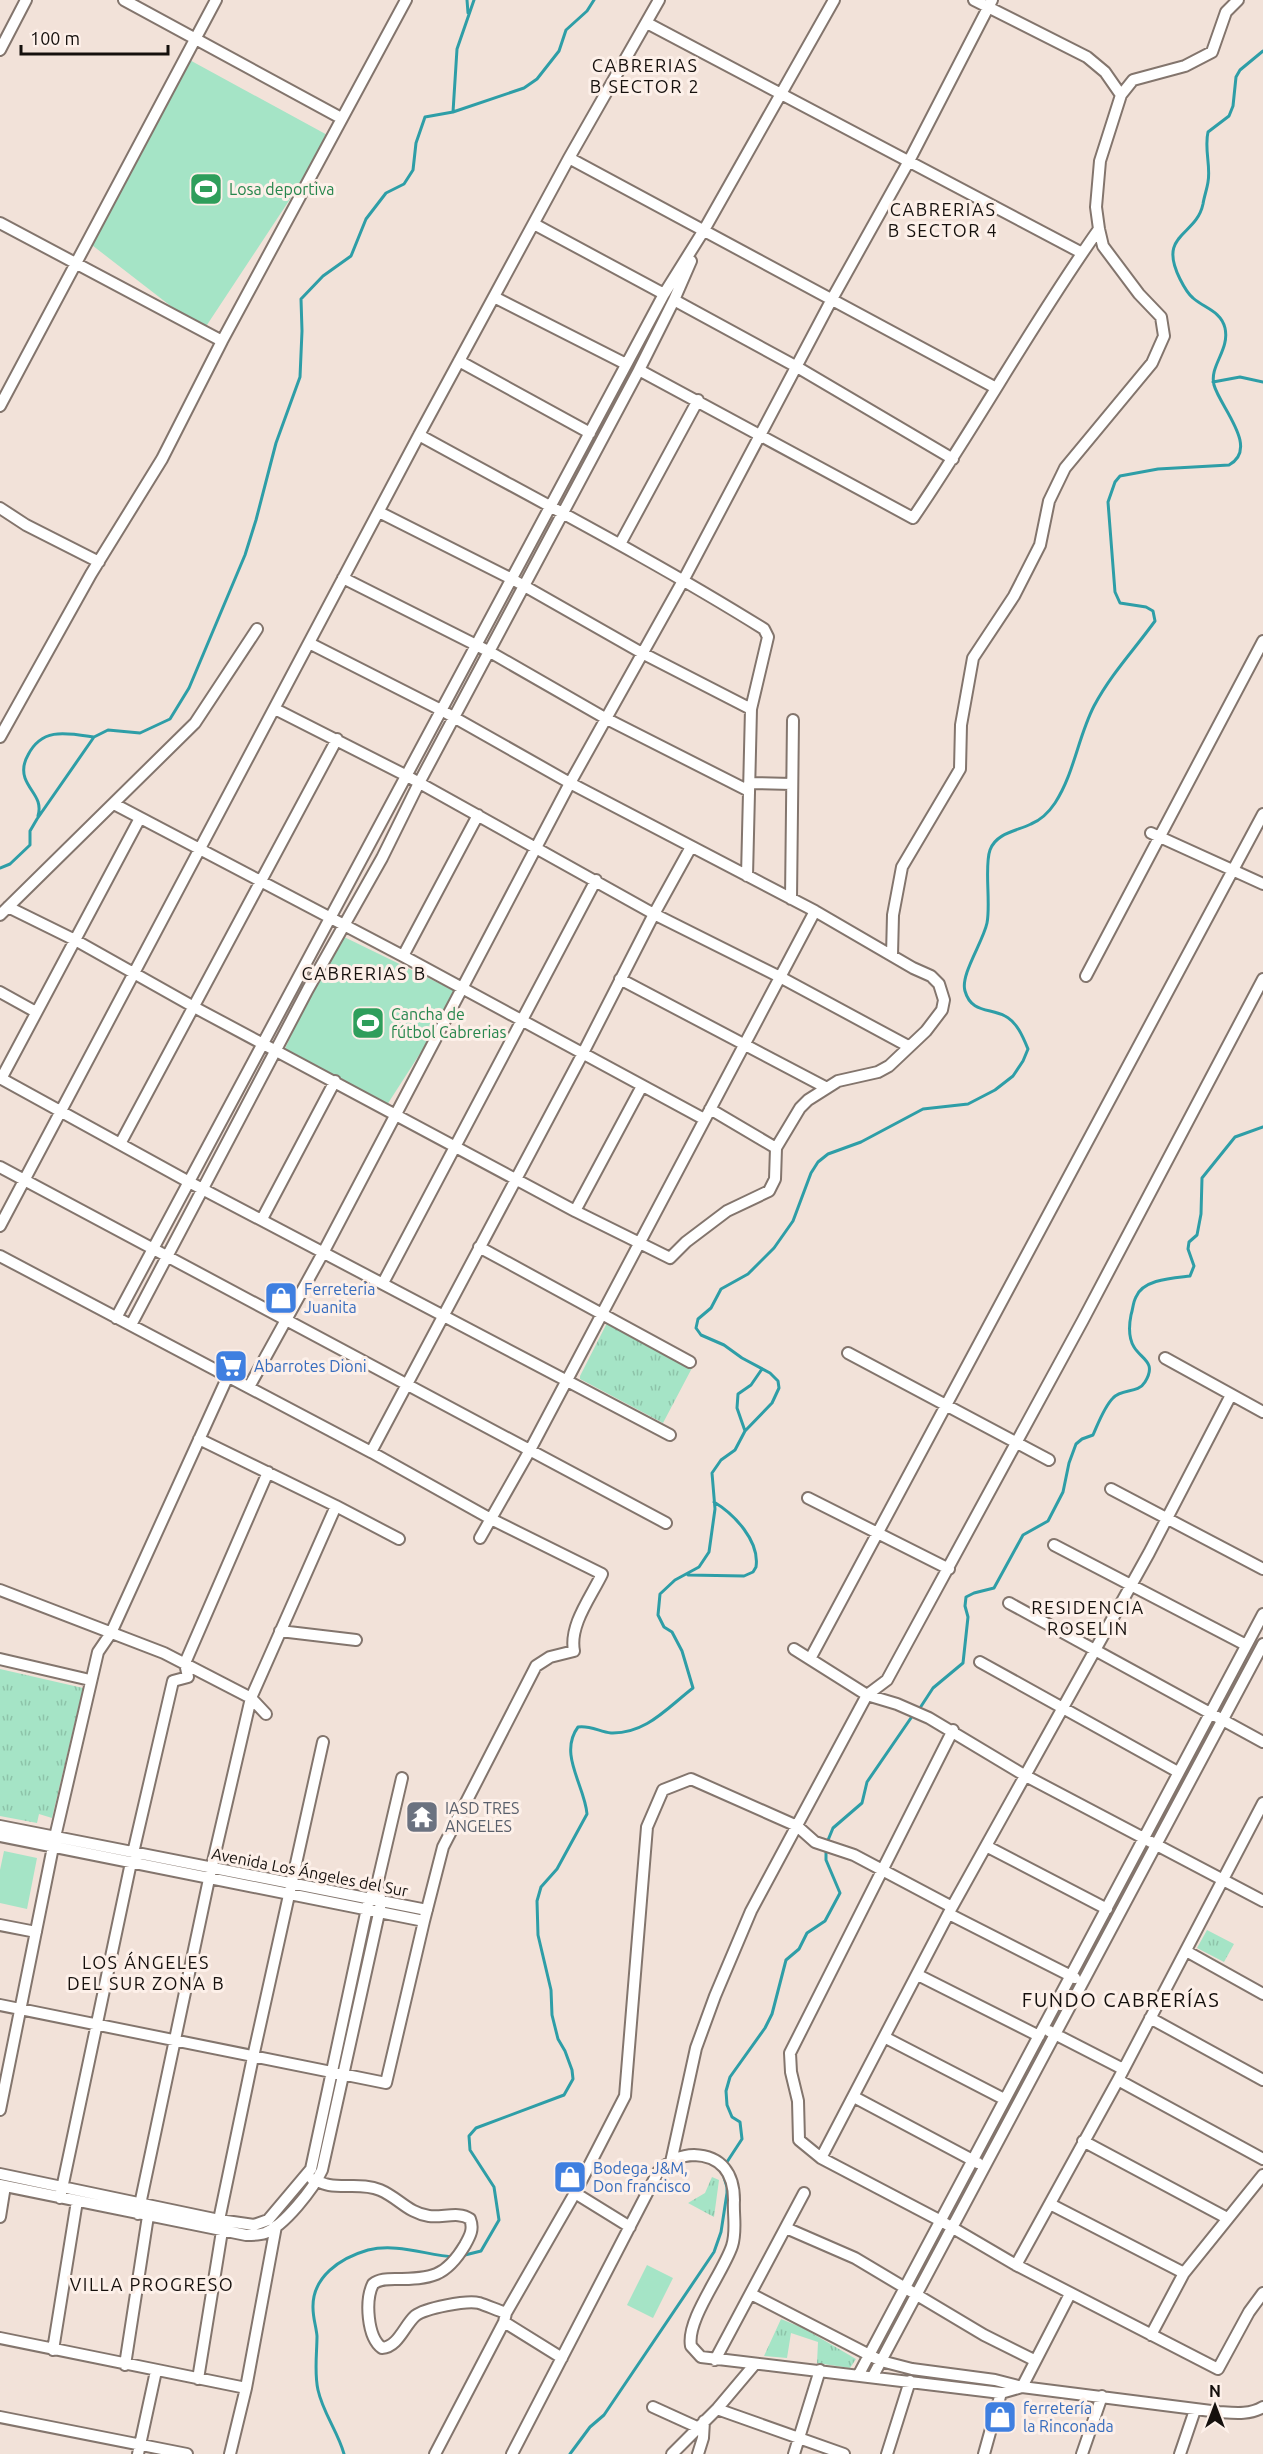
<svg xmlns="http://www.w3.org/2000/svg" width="1263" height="2454" viewBox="0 0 1263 2454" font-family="Ubuntu,sans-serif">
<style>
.grass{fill:url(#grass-tufts)}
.pitch{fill:#a5e4c6}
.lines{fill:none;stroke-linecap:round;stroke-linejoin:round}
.stream{stroke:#2e9ea7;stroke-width:3}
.minor-casing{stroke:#83756d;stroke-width:14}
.minor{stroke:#fff;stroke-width:10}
.labels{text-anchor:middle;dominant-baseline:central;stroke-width:6;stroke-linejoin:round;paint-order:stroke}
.leisure-label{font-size:16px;fill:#27864d;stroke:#fdf0e9;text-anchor:start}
.shop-label{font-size:16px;fill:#366cbe;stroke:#fdf0e9;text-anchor:start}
.worship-label{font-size:16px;fill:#5b616d;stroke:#fdf0e9;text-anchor:start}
.street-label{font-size:16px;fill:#15100d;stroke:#fdf0e9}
.neighbourhood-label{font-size:18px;letter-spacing:1.5px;fill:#15100d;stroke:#fdf0e9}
.quarter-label{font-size:20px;letter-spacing:1.5px;fill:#15100d;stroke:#fdf0e9}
</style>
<defs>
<pattern id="grass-tufts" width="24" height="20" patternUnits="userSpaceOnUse" patternTransform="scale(1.5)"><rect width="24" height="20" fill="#a5e4c6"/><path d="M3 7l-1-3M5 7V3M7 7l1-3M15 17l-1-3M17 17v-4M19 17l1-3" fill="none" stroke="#8dc3a9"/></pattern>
</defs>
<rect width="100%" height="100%" fill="#f2e2d9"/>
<path class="grass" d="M 607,1323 L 692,1368 L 663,1423 L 580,1379 L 580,1376 Z
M 0,1669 L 83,1688 L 52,1818 L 39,1814 L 37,1823 L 0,1816 Z
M 1207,1930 L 1234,1944 L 1224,1962 L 1197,1948 Z
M 712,2177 L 719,2180 L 714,2217 L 688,2203 L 705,2193 Z
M 781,2319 L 803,2328 L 856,2359 L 850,2368 L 817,2363 L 818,2342 L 791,2333 L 787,2358 L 764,2356 Z"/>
<path class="pitch" d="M 186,58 L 331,137 L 203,331 L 88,242 Z
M 338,934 L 459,993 L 385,1108 L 283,1053 Z
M 4,1851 L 37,1858 L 27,1909 L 0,1903 L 0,1870 Z
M 647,2265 L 673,2278 L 653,2318 L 627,2305 Z"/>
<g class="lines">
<path class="stream" d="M 467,0 L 468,13
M 453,112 L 457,49 L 474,0
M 1213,382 L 1240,377 L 1263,382
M 38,816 C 43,799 30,792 25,778 C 22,769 24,762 28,755 C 42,727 67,733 94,737
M 0,868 L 10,864 L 30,845 L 30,831 L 37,819 L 94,737 L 108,730 L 140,733 L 170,719 L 189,688 L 245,555 L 256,520 L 276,443 L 300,377 L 302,331 L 301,299 L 323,276 L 351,256 L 366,219 L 386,193 L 404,184 L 413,170 L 416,143 L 425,117 L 453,112 L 524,88 L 537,79 L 559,51 L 566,30 L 587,11 L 594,0
M 745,1431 L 737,1408 L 738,1394 L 751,1385 L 762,1369
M 688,1575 L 744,1576 L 753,1572 L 756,1567 C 760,1541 734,1514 714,1502
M 918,1711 L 933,1688 L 963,1663 L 968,1617 L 965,1606 L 966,1597 L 974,1593 L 994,1588 L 1023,1535 L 1048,1521 L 1063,1492 L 1069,1463 L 1076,1444 L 1082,1439 L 1093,1435 C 1098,1424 1104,1407 1113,1398 C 1122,1388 1138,1394 1145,1382 C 1157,1362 1142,1360 1134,1347 C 1128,1337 1129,1325 1131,1315 C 1133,1309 1133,1302 1136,1297 C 1143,1279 1174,1278 1190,1276 L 1194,1266 L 1188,1249 L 1189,1242 L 1197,1235 L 1201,1214 L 1202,1178 L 1235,1137 L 1263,1127
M 725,2165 L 742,2139 L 740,2122 L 732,2117 L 727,2105 L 726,2091 L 730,2077 L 765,2028 L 772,2014 L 786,1960 L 799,1949 L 807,1933 L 825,1921 L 840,1893 L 826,1860 L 826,1845 L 833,1828 L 862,1803 L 867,1782 L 913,1715
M 461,2256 L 481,2251 L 499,2220 L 494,2187 L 470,2150 L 469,2136 L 476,2128 L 564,2095 L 573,2079 L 572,2070 L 565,2051 L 558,2039 L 552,2015 L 551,1990 L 538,1935 L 537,1901 L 541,1887 L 557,1869 L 587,1814 C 585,1786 558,1754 578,1727 C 590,1725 600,1732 611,1733 C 646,1734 667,1708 693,1688 L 682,1651 L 672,1632 L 664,1627 L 658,1615 L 660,1594 L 675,1580 L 699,1567 L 709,1552 L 715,1509 L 712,1473 L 721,1460 L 735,1450 L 745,1431 L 772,1403 L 779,1388 L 778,1381 L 770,1373 L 742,1358 L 724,1345 L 701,1335 L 696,1328 L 698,1319 L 711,1308 L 721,1289 L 748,1274 L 774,1248 L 793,1221 L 811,1173 L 818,1162 L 828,1154 L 861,1142 L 923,1109 L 968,1104 L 995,1090 L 1013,1076 L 1023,1061 L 1028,1049 C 1023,1037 1017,1022 1005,1016 C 990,1008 971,1013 965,991 C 960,975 983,942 987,923 C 991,903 984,866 990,850 C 996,833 1017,831 1031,824 C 1041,820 1049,812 1055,803 C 1074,774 1078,737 1094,706 C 1111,674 1134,650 1155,621 L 1153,611 L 1146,607 L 1120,603 L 1115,592 L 1108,502 L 1115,482 L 1120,476 L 1158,469 L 1229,465 C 1260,448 1220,407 1214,385 C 1209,366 1230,350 1225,328 C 1221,311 1204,308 1193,298 C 1188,294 1183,285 1180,279 C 1157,233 1196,237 1203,204 C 1204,197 1207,189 1208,182 C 1211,166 1204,149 1208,132 L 1229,116 L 1233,106 L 1236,77 L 1240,70 L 1263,51
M 344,2454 C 338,2432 323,2413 318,2390 C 314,2373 317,2353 317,2336 C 316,2326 313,2318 313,2308 C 312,2277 340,2258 368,2250 C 397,2243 426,2255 454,2257
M 570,2454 L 590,2427 L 604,2415 L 714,2252 L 721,2232 L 727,2193 L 727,2187 L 723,2174"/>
<defs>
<path id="minor" d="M 124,0 L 341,118
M 974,0 L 1087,57 L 1105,72 L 1121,95
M 647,23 L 1082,253
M 0,50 L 26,0
M 569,158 L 996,388
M 0,223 L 222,341
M 534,224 L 664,294
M 494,297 L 626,364
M 674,300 L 797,367 L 953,459
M 459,361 L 590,433
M 639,370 L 913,518 C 978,423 1033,322 1099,229
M 0,406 L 216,0
M 419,435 C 535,499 652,559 764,629 L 768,637 L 751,709 L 747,876
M 0,508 L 26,525 L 99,562
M 379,512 L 512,579 L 642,653 L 751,709
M 620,544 L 698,400
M 343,578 L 490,652 L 605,718 L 749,791
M 275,709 L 407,776 L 654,914 L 780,977 L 908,1046
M 0,737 L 91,574 L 162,459 L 222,341 L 406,0
M 749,783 L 792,784
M 114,804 L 403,956 L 704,1119
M 1151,833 L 1263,884
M 791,899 L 793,720
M 8,907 L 75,940 L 194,1007 L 575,1211 L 670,1258 L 686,1242 L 727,1211 L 769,1191 L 775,1179 L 776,1148 L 800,1108 L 808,1100 L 838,1081 L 878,1072 L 889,1066 L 926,1031 L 942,1010 L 944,1000 L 939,984 L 931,976 L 913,968 L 815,911 L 570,783 L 441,710 L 309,643
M 0,915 L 195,723 L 257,629
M 892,955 L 893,915 L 902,867 L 960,769 L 961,725 L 973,658 L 1014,596 L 1040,545 L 1049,501 L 1065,468 L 1152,363 L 1164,336 L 1161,317 L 1139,294 L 1103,246 L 1099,229 L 1096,207 L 1100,161 L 1121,95 L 1133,80 L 1185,66 L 1212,52 L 1226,12 L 1238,0
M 403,956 L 478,815
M 1086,976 L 1263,641
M 620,979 L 825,1087
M 0,992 L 36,1012
M 0,1078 L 189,1182 L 670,1435
M 1,1079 L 140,818
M 710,1109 L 776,1148
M 120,1144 L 337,739
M 0,1167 L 666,1523
M 575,1211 L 642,1086
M 262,1219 L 335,1081
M 0,1226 L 419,435 L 569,158 L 659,0
M 479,1247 L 690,1362
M 0,1256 L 371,1452 L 491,1519 L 602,1574 C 591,1597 569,1625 574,1651 L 550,1657 L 536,1666 L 443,1847 L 424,1921 L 0,1836
M 383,1283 L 596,880
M 116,1318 L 664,294 L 704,230 L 834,0
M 131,1325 L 308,989 L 382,858 L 419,783 L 639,370 L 674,300 L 691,261
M 848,1353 L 1049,1460
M 1165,1358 L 1263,1412
M 249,1387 L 324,1251 L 570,783 L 684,579 L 832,299 L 909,161 L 992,0
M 199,1439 L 336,1506 L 399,1539
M 371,1452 L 582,1055 L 654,914 L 691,847
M 1111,1489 L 1263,1569
M 808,1498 L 949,1569
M 480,1538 L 530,1450 L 815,911
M 1054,1545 L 1246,1645
M 0,1590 L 164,1653 L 251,1698 L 266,1714
M 1009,1603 L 1263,1742
M 280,1631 L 356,1640
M 794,1649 L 867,1695 L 897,1704 L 929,1718 L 1024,1775 L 1263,1901
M 0,1659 L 90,1680
M 810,1659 L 1263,814
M 980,1662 L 1178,1772
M 953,1730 L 790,2053 L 791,2072 L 798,2101 L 799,2140 L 821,2158 L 941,2221 L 1016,2265 L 1218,2369 L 1249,2312 L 1263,2293
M 0,1826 L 427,1910
M 986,1846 L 1107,1909
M 949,1914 L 1075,1978
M 0,1925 L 36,1932
M 1186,1951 L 1263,1994
M 918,1975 L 1039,2036
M 0,2005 L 386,2083 L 424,1921
M 1150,2018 L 1263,2080
M 1049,2031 L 1123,2069
M 886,2038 L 1004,2099
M 1118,2080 L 1263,2159
M 854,2097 L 978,2163
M 0,2110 L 55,1837 L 98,1652 L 111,1633 L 228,1376
M 1083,2141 L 1227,2218
M 821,2158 L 952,1907 L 1149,1553 L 1231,1395
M 671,2162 L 696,2048 L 715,1996 L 751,1911 L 867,1695 L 887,1680 L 1083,1320 L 1263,979
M 0,2174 L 219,2220 L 254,2225 L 268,2220 L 311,2169 L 369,1899 L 377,1885 L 402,1778
M 312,2179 C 317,2181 323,2184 329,2185 C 346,2188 364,2183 380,2190 C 399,2198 408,2213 429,2216 C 442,2218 459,2211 470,2219 C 474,2229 470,2236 465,2245 C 446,2277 431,2279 395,2279 C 387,2279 379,2279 373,2284 C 365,2300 367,2337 382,2348 C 398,2347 404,2326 415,2316 C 425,2308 467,2300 479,2303 C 488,2306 497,2310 506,2313
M 0,2185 L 246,2235 C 253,2235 259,2235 265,2233 C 284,2226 314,2188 322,2170 L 379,1913 L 381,1902 L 377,1885
M 575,2193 L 630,2227
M 60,2198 L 133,1853 L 173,1681 L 188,1677 L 185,1663 L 268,1472
M 1050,2204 L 1184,2273
M 138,2214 L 209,1879 L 251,1698 L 336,1506
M 0,2217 L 5,2186
M 786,2228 L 855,2258 L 984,2335 L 1034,2360
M 1016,2265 L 1118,2080 L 1263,1803
M 751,2294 L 881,2361 L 912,2369 L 995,2380 L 1022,2387 L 1070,2294
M 504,2322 L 562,2358
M 1151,2335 L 1184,2273 L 1263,2175
M 0,2338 L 246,2388
M 53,2350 L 77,2201
M 715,2360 L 804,2193
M 125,2365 L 148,2216
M 859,2374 L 1263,1614
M 873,2376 L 1263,1644
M 198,2379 L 222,2231 L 219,2220 L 253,2057 L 323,1742
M 653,2407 L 697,2427
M 717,2409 L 844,2454
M 0,2417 L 187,2454
M 138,2454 L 156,2371
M 230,2454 L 246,2388 L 276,2226
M 435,2454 L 504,2322 L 506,2313 L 575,2193 L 625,2096 L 647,1827 L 663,1790 L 691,1779 L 797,1826 L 815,1842 L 854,1855 L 952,1907
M 512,2454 L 658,2172 C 667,2163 680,2155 694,2155 C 722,2156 734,2174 734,2200 C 733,2215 737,2231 732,2246 C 723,2273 686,2320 691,2346 L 701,2357 L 1001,2393 L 1022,2387 L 1219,2412 C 1234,2413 1250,2415 1263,2407
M 672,2454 L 717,2409 L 755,2364
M 698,2454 L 703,2438 L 704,2421
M 794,2454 L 820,2370
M 887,2454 L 910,2381
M 984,2454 L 1001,2393
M 1082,2454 L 1102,2396
M 1180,2454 L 1195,2410"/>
</defs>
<use href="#minor" class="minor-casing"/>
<use href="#minor" class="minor"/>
</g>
<defs>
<symbol id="stadium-square" viewBox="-11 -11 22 22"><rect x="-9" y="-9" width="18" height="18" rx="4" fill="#2e9e5b" stroke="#fdf0e9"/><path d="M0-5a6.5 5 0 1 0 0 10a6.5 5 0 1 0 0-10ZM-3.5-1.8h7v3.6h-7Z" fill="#fff"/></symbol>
<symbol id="shop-square" viewBox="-11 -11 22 22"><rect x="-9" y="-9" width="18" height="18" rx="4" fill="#3f7fe0" stroke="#fdf0e9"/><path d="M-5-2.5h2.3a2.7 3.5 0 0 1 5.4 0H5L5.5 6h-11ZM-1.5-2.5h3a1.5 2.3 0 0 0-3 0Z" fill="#fff"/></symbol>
<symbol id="supermarket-square" viewBox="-11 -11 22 22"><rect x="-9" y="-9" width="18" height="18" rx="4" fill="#3f7fe0" stroke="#fdf0e9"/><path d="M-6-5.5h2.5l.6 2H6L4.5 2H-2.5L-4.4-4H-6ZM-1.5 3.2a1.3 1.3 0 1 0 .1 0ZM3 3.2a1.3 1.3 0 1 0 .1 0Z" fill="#fff"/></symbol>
<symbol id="temple-square" viewBox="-11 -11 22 22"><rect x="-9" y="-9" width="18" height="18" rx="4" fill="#6b7280" stroke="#fdf0e9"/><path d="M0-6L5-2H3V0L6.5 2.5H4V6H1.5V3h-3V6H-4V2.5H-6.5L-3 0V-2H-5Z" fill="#fff"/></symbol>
</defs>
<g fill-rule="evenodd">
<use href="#stadium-square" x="187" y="170" width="38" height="38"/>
<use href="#stadium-square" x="349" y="1004" width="38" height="38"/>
<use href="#shop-square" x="262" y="1279" width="38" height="38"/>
<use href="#supermarket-square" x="212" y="1347" width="38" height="38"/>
<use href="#temple-square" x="403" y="1798" width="38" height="38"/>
<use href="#shop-square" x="551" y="2158" width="38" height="38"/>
<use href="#shop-square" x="981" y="2398" width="38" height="38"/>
</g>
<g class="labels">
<g class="leisure-label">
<text x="229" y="189">Losa deportiva</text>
<text x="391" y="1014">Cancha de<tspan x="391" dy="18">fútbol Cabrerias</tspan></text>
</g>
<g class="shop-label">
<text x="304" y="1289">Ferreteria<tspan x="304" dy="18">Juanita</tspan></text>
<text x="254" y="1366">Abarrotes Dioni</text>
<text x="593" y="2168">Bodega J&amp;M,<tspan x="593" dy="18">Don francisco</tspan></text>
<text x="1023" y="2408">ferretería<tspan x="1023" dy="18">la Rinconada</tspan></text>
</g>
<g class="worship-label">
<text x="445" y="1808">IASD TRES<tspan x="445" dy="18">ANGELES</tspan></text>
</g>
<g class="street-label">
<text transform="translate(310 1872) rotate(11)">Avenida Los Ángeles del Sur</text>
</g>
<g class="neighbourhood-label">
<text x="645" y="65">CABRERIAS<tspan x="645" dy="21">B SECTOR 2</tspan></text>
<text x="943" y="209">CABRERIAS<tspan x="943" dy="21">B SECTOR 4</tspan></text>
<text x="364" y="973">CABRERIAS B</text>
<text x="1088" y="1607">RESIDENCIA<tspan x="1088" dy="21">ROSELIN</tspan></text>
<text x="146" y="1962">LOS ÁNGELES<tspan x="146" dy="21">DEL SUR ZONA B</tspan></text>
<text x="152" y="2284">VILLA PROGRESO</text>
</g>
<g class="quarter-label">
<text x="1121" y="1999">FUNDO CABRERÍAS</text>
</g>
</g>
<g transform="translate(1215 2406)" stroke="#fdf0e9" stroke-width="4.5" paint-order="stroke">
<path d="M0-4.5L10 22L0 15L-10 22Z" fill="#15100d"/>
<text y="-9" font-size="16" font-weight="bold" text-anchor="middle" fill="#15100d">N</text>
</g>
<path d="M21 45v9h147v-9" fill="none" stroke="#15100d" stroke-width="3"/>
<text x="30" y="45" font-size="18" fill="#15100d" stroke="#fdf0e9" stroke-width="4.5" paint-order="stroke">100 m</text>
</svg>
